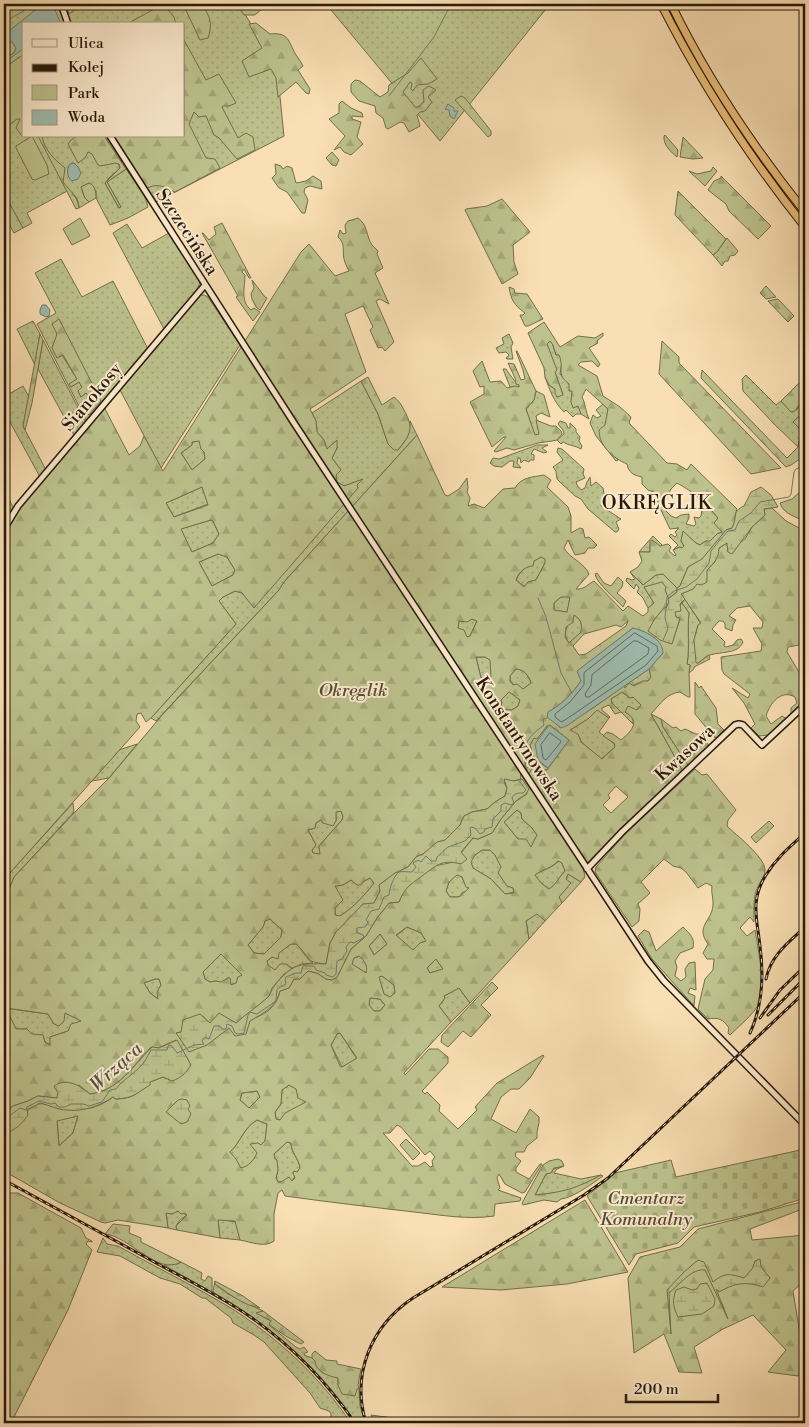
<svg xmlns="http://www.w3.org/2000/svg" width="809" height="1427" viewBox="0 0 809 1427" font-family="'Libre Bodoni',serif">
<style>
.green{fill:url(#green-dots);stroke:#726e4c;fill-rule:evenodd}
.forest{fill:url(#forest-firs);stroke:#726e4c;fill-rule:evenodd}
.wetland{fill:url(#wetland-marsh);stroke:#726e4c}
.cemetery{fill:url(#cemetery-stones);stroke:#726e4c}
.pitch{fill:#bdc28d;stroke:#726e4c}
.water{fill:#9ebcae;stroke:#6e7b6d}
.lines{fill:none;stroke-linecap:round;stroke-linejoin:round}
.shore{stroke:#626b5c;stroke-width:1}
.stream{stroke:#6e7b6d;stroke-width:1}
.secondary-casing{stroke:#271a0b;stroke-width:8}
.highway-casing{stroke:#271a0b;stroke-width:9}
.secondary{stroke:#fbeace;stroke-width:5}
.highway{stroke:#ecc07a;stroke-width:7}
.tram{stroke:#271a0b;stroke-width:1}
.rail-casing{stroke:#271a0b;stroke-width:3}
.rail{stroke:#fbeace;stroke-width:1;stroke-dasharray:4;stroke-linecap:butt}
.labels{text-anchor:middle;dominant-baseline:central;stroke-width:4;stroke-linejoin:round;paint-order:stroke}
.street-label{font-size:18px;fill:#271a0b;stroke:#fbeace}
.park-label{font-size:18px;font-style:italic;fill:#544c32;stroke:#fbeace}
.neighbourhood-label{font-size:19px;letter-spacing:1px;fill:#271a0b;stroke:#fbeace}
.water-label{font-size:19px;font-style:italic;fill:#515344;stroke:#fbeace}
</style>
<defs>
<pattern id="green-dots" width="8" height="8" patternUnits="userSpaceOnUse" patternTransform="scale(1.25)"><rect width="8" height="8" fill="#bdc28d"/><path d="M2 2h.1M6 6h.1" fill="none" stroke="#a2a678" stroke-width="1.8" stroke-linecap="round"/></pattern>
<pattern id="forest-firs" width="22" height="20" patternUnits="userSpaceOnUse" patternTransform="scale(1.25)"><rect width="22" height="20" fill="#bdc28d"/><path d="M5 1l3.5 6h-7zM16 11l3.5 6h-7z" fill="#a2a678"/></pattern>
<pattern id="wetland-marsh" width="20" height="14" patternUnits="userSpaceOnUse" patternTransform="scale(1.25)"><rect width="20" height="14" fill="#bdc28d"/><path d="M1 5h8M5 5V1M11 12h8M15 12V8" fill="none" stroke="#a2a678"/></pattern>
<pattern id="cemetery-stones" width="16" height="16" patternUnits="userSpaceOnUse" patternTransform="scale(1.25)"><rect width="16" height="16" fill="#bdc28d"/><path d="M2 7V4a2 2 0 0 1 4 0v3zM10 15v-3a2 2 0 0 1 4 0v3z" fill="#a2a678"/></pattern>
</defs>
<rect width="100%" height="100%" fill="#f9dfb3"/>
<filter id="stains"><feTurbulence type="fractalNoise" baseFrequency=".004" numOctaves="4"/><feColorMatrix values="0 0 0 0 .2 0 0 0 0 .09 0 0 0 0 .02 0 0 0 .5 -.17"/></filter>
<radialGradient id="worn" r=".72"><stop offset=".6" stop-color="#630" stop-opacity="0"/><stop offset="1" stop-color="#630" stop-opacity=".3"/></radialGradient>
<path class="green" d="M 4,4 L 239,4 L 261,41 L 278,78 L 284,136 L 154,203 L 125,160 L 118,163 L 120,168 L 109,178 L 105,183 L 119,208 L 121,207 L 107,182 L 126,169 L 145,197 L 148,207 L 128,218 L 110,225 L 96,198 L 96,191 L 89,183 L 81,187 L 85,198 L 89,202 L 79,208 C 79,200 75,195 69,190 L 27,213 L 32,223 L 23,228 L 17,218 L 4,226 ZM 24,24 L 184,24 L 184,136 L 24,136 Z
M 326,4 L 550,4 L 440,141 Z
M 127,224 L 142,248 L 169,233 L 200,281 L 198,289 L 164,329 L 113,233 Z
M 727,238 L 738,251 L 735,255 L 730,256 L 728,261 L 725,261 L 722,266 L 713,255 L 717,252 Z
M 61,259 L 82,297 L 113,281 L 148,349 L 87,422 L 37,324 L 56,313 L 35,273 ZM 58,334 L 101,401 L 91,400 L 86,393 L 81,397 L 78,391 L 82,387 L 79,382 L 71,387 L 77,379 L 62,355 L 52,348 Z
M 200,295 L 204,295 L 208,297 L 240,345 L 161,468 L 120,390 Z
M 33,321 L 40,334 L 35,365 L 17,329 Z
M 509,334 L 513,343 L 511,347 L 513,359 L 507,359 L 506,358 L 509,355 L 506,352 L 499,353 L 496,348 L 504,344 L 502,338 Z
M 43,340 L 86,423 L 75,437 L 38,369 Z
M 551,340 L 556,355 L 559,354 L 562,362 L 560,374 C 564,379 571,385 572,391 C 573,397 571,401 573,407 L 579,406 L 581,414 L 576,414 L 573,417 L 566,410 L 564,412 C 553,401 550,390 545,377 L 549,385 L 563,395 L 555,372 L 556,370 L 547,344 Z
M 503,369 L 506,369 C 508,372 516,384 519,385 L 519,387 L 510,387 Z
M 746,375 L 776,405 L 781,401 L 788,407 L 797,410 L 798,406 L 805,400 L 805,411 L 794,422 L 805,434 L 805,439 L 799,441 L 798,447 L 774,424 L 743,391 L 742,379 Z
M 361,381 L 378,414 L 388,444 L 394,449 L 398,450 C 406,440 410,434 410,421 L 417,435 L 284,582 L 279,590 L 156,721 L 151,718 L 236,624 L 219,601 L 223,597 L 235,591 L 242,593 L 254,607 L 361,480 L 344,486 L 337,482 L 336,475 L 341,470 L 332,458 L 337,448 L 336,441 L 327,449 L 324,440 L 317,432 L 316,421 L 312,413 Z
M 23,386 L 29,397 L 23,426 L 46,470 L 40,477 L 4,411 L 4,390 L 7,395 Z
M 536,391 L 544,395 L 550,417 L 541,413 L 536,416 C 537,422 540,429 539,434 L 535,436 L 526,409 L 534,400 Z
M 603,404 L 608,409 C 605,427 604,447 618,460 L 616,461 L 596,436 L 590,423 L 593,415 L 597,418 L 601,416 L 596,410 Z
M 560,421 L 566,423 L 568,428 L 570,428 L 570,423 L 576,429 L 576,432 L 580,437 L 579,441 L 582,446 L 581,449 C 575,445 569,446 563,442 L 561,444 L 557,440 L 564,434 L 563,430 L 558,424 Z
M 199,441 L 204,452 L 205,459 L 192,470 L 181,453 L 192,445 L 192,442 Z
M 537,445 L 548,445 L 542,448 L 547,452 L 544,453 L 534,449 L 531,454 L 534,455 L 534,460 L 530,460 L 529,462 L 524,460 L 521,463 L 520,458 L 518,458 L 517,463 L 521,468 L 513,467 L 514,461 L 510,461 L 502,467 L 494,466 L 490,463 L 493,458 L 499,459 Z
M 558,448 L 562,449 L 584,469 L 583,474 L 585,478 L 576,482 L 577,485 L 581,490 L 585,488 L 587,482 L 590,477 L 591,486 L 596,482 L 603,488 L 605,499 L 602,502 L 601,506 L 621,519 L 616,522 L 619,529 L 617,532 L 615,532 L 588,509 L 581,499 L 575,496 L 562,484 L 557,479 L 556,471 L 553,467 L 563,460 L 557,452 Z
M 202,487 L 208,504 L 174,517 L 166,503 Z
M 4,490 L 14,509 L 4,525 Z
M 704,502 L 718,518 L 722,532 L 717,534 L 710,542 L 706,541 L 700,545 L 696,543 L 683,532 L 681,541 L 684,546 L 682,549 L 680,547 L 673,550 L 678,545 L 669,536 L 671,534 L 675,537 L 677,535 L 675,532 L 679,528 L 670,529 L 660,508 L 662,507 L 671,516 L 676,518 L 681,515 L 689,514 L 689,518 L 686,524 L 694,526 L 696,524 L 694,517 L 699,518 L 701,516 L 702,509 L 700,506 Z
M 211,520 L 213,521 L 219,534 L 213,543 L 192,552 L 180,529 Z
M 653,536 L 662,545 L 660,547 L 652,541 L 650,546 L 650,552 L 639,552 Z
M 218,554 L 227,557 L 235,570 L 233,575 L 212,586 L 199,562 Z
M 541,557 L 546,559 L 545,563 L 536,580 L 528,582 L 525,587 L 516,580 C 519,571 532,562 541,557 Z
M 630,572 L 643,585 L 656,575 L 663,574 L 677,588 L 677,592 L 668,599 L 665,590 L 644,587 L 654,603 L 648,608 L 643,598 L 637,592 L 639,588 L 636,584 L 634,589 L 626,581 L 627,578 L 632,580 L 635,579 Z
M 570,596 L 568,612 L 554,611 L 554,603 L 561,597 Z
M 685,599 L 701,624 L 698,625 L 694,640 L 698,663 L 709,655 L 710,659 L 694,667 L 694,669 L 689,673 L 690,665 L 687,664 C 690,647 687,630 689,613 L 682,603 Z
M 574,615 C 582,620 582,624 581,633 L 569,643 C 562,633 567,625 574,615 Z
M 472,619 L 477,621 L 470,636 L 468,637 L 458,629 L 459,621 Z
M 476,657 L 485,657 L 491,660 L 492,677 L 481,678 Z
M 516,669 C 525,670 528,675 531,683 L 523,689 C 515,686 510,685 510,676 Z
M 649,669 L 651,677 L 648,681 C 640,681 633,686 625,688 L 624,686 Z
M 509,691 L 520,700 L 518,706 L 512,710 L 502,709 L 501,699 Z
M 622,692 L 630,698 L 633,697 L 641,705 L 637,710 L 625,712 C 631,716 634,716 633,724 L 612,703 L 611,699 Z
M 597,709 L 609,718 L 599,732 L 614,743 L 615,747 L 601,759 L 581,742 L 580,738 L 569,731 L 587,719 Z
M 651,714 L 661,719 L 663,727 L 688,765 L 683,772 Z
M 549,725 L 540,763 L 548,768 L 547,770 L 543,770 L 534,759 L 530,745 L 534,737 Z
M 137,744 L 109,778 L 92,781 L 119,750 Z
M 73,803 L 74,812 L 14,877 L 4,902 L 4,887 L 9,874 Z
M 517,810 L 521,813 L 522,819 L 532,828 L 537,835 L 531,848 L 518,839 L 504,822 Z
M 341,811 L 343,816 L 342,820 L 319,846 L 321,854 L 313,854 L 312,850 L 316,845 L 308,830 L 315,828 L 316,823 L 321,820 L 323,823 L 336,821 L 336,812 Z
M 769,821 L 774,826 L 756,843 L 751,837 Z
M 482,850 L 490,850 L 495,855 L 515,892 L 505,894 L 491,879 L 473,868 L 470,862 L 475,855 Z
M 559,861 L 562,863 L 565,871 C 559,877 557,885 549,889 L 541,883 L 534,875 C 543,870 552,868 559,861 Z
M 457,874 L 462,877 L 466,886 L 469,888 L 467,892 L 463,892 L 459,897 L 450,897 L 446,891 L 449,882 Z
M 568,874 L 581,882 L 562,903 L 559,897 L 570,883 L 566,879 Z
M 370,878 L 374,883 C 364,896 353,908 340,916 L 335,915 L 335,886 L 343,885 L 351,880 L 357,885 Z
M 537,913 L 545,921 L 529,939 L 526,921 Z
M 270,919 L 282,930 L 281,937 L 264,954 L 254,953 L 248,945 L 263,927 L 265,921 Z
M 407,927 L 421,933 L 426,941 L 420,943 L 413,951 L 396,936 Z
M 380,934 L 387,944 L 374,955 L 369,946 Z
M 291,944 L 296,944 C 303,950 305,958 313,963 L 302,964 L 292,968 L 286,964 L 275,971 L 268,965 L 267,961 Z
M 221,954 L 242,975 L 236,983 L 230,985 L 230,979 L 228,978 L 221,983 L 216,981 L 210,982 L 205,979 L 203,972 Z
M 359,956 C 365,961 368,966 366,973 L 351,964 L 354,958 Z
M 436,959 L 443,969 L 430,973 L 427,968 Z
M 378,976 L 382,976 L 394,985 L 395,993 L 390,997 L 384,994 Z
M 155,979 L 159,979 L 161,985 L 158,999 L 150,993 L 144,983 Z
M 459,988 L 470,1003 L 451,1022 L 439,1006 L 445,998 L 444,996 Z
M 370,998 L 380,999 L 385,1005 L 380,1011 L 373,1011 L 369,1005 Z
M 5,1008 L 48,1014 L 54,1024 L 65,1013 L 82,1021 L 68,1031 L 50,1037 L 51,1045 L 45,1042 L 43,1035 L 32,1035 L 27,1029 L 16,1029 Z
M 340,1033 L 357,1059 L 342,1067 L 331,1045 L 337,1034 Z
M 289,1085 L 296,1089 L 307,1102 L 280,1120 L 276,1119 L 275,1112 L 281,1104 L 282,1090 Z
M 257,1091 L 260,1097 L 249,1108 L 240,1100 L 242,1093 Z
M 78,1116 L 73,1133 L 59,1146 L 57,1120 Z
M 257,1120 L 267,1124 L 265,1141 L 254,1159 L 247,1167 L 240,1168 L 230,1152 C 241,1142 243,1128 257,1120 Z
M 287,1142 L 291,1143 C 291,1153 299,1159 300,1168 L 292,1181 L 278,1182 L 276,1178 L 278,1170 L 274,1154 Z
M 564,1166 L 557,1169 L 554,1173 L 581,1179 L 601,1175 L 580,1187 L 565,1192 L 535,1195 C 543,1180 545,1169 564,1166 Z
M 178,1211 L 187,1215 L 180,1220 L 176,1226 L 177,1230 L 168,1228 L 166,1213 L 172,1214 Z
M 218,1219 L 236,1222 L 240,1240 L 220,1238 Z
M 103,1238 L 107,1244 L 118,1246 C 155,1267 195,1286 231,1308 C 278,1338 320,1377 351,1423 L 331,1423 L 331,1414 L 329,1411 L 320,1408 L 310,1393 L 264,1342 L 254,1335 L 233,1323 L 231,1318 L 205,1298 L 202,1298 L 180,1284 L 160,1278 L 120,1256 L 97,1252 Z
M 181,1262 L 202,1273 L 201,1279 L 205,1281 L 208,1276 L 212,1278 L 212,1292 L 164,1265 L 178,1264 Z
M 215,1281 L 215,1284 L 228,1294 L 263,1311 L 257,1313 L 271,1321 L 269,1325 L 296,1347 L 300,1349 L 304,1347 L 308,1352 L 305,1353 L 304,1355 L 312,1358 L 338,1378 L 338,1385 L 359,1388 L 360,1406 L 365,1423 L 356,1423 C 320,1368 270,1325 213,1292 Z
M 371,1415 L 430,1423 L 375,1423 Z"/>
<path class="forest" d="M 66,4 L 89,4 L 77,8 L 69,14 Z
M 163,4 L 174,17 L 176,24 L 127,24 Z
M 183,4 L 201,4 C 210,15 213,24 208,38 L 200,40 Z
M 237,4 L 265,4 L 264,7 L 255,15 L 244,15 Z
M 256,23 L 270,34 C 289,32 288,41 296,55 C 299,59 301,62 303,66 L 298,70 L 310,89 L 309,94 L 306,93 L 296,82 L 278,97 L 276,78 L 271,69 L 249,77 L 242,61 L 262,48 L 249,24 Z
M 7,40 L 13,42 L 16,48 L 14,53 L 4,59 L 4,42 Z
M 184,40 L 206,80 L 219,74 L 236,103 L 229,106 L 223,106 L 222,107 L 238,138 L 246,133 L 253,137 L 255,150 L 237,159 L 219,138 L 214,135 L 206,116 L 199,117 L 194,112 L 189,124 L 206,158 L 215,159 L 220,168 L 175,192 C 168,189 161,184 153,186 C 150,187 148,188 144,188 L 112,136 L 184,136 Z
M 421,58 L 437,79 L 428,84 L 417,85 L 413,91 L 411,89 L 412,83 L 410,82 L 403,92 L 415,107 L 418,107 L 424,102 L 423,90 L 429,86 L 436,90 L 428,97 L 432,102 L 425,111 L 420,112 L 417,115 L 420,126 L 409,132 L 404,123 L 400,122 L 388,129 L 386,128 L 383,118 L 376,113 L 375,106 L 359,101 L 351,92 L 351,84 L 355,80 L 360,81 L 380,97 L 388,92 L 389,85 L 408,73 Z
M 461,96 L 465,98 L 491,131 L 491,135 L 488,137 L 455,100 Z
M 342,101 L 351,108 L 362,113 L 363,117 L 352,116 L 352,119 L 361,122 L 357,137 L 363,144 L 351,155 L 344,152 L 340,147 L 334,150 L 345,136 L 329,119 L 339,113 L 339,104 Z
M 665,135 L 678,150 L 677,157 C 671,152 663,145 664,136 Z
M 38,136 L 42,136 C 44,150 55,160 65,168 L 63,182 C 70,191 78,197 79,208 L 76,209 Z
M 77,136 L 104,136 L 126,169 L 107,182 L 121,207 L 119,208 L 105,183 L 120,168 L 119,164 L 115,163 L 101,166 L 98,165 L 92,154 L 88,152 L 85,158 L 78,163 L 68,144 L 71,140 Z
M 683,137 L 703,158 L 693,159 L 680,157 Z
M 275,164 L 281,166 L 283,169 L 287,166 L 292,168 L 296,183 L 306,181 L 313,176 L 321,181 L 322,189 L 310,186 L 305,188 L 304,192 L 308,200 L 305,213 L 302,213 L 287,192 L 279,188 L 272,178 L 276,174 Z
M 713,167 L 717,171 L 705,186 L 689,171 L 697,174 L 711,171 Z
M 721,176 L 771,226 L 758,239 L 729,211 L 726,204 L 708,190 L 714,181 L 721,178 Z
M 89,183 C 95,185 96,192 96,198 L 89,202 L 85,198 L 81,187 Z
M 678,191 L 726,239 L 717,252 L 713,255 L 675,215 Z
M 6,197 L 23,228 L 14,233 L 4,215 L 4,198 Z
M 502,199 L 530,232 L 513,245 L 514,262 L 518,274 L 502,284 L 465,210 L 466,209 L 487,206 Z
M 358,218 C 368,225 366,236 372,245 C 374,247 376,249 378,251 L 377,254 L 383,268 L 375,273 L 389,304 L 380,299 L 376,301 L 394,342 L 385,351 L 382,347 L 378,348 L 370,330 L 373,327 L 363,306 L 345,314 L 366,372 L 310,409 L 316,421 L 317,432 L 324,440 L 327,449 L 337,440 L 337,448 L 332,458 L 341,470 L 336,475 L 337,482 L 344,486 L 363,479 L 357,485 L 358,488 L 254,608 L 242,593 L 235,591 L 223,597 L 219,601 L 236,624 L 151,718 L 146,722 L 141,713 L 137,714 L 136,721 L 140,727 L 9,874 L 4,887 L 4,536 L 16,513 L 104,407 L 129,455 L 140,446 L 144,436 L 163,471 L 301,252 L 309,244 L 335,276 L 349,271 C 347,267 345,263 344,259 C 342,251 346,244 338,237 L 340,230 L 343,234 L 346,233 L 345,225 L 348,221 ZM 199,441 L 201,449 L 204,452 L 205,459 L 192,470 L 181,453 L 192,445 L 192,442 ZM 202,487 L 208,505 L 174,517 L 166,503 ZM 211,520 L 213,521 L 219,534 L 213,543 L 192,552 L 181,529 ZM 218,554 L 227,557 L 235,570 L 233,575 L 212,586 L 199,562 Z
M 222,223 L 251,278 L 249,278 L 244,269 L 242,272 L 245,275 C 245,288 240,301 251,310 L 254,308 L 260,312 L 253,321 L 236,297 L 238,296 L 202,233 L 203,233 L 209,240 L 216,234 L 214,227 Z
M 252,280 L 265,297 L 267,298 L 260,310 L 256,307 L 252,299 L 251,294 L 254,288 Z
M 766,286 L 776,297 L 766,299 L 760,293 Z
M 509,287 L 514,289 L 515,293 L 527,294 L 543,319 L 528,326 L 525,326 L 520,315 L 523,315 L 525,313 C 514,305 511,300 509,287 Z
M 778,299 L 794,316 L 788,322 L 768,301 Z
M 59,319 L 101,401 L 89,415 L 82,408 L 91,400 L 86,393 L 81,397 L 78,391 L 82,387 L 79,382 L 71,387 L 69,384 L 77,379 L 63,355 L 57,358 L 52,348 L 57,334 L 52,324 Z
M 544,322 L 560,347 L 578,336 L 595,338 L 603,333 L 603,336 L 597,341 L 598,343 L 589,348 L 600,364 L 598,367 L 592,361 L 581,362 L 578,365 L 597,376 L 603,396 L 620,407 L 631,417 L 629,423 L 667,463 L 677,464 L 687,470 L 691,464 L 737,509 C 734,516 736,521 732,528 L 726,530 L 703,559 L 688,567 L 680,586 L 677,588 L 663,574 L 656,575 L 643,585 L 630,572 L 638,567 L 642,561 L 639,552 L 650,552 L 650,541 L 652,540 L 660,546 L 668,544 L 671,547 L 669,551 L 675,556 L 676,555 L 673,550 L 680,547 L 682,548 L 684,546 L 681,541 L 683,531 L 696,543 L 700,545 L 706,541 L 710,541 L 717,534 L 722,532 L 714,523 L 718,518 C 706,503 694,492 677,483 L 671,489 L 662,507 L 656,500 L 656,493 L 648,490 L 642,484 L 642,477 C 633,475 629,473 627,464 C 613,458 599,446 599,430 L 605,425 L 608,409 L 586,389 L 582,397 C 586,404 585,411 589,419 L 581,414 L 578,406 L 573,408 L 571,402 L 572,391 L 569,391 L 569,384 C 555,373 565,369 559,355 L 556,355 L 553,345 L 550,341 L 547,344 L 557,370 L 555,372 L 563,395 L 557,397 L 555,393 L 555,389 L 549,385 L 545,377 L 544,368 L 528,333 Z
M 40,334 L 43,340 L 32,403 L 25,430 L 23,426 Z
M 662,341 L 679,357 L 679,363 L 781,468 L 751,474 L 659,374 Z
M 516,351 L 517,351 L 536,391 L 534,400 L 526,409 L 535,435 L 539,434 L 536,420 L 551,426 L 556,426 L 561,431 L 562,434 L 557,440 L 552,441 L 538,443 L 514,450 L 507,448 L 496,452 L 494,451 L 506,437 L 504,437 L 492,447 L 470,402 L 484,394 L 484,386 L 480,387 L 473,371 L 482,361 L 490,382 L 501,381 L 507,388 L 515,386 L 519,387 L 519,385 L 516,384 L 515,378 L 508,363 L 514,364 L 521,380 L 525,379 L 523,370 Z
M 702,370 L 787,458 L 798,447 L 799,441 L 805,439 L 805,457 C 797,459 794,465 786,467 L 701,378 Z
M 368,377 L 382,405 L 394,397 C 399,401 401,404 404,410 C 414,428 411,434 398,450 L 394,450 L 388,444 L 378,414 L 361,381 Z
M 799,383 L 805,390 L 805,400 L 798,406 L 795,411 L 791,412 L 781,401 Z
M 805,411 L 805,434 L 793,422 Z
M 417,435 L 445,495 L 448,496 L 459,489 L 467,478 L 468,488 L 467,492 L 470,498 L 468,506 L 474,504 L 484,508 L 503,489 L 515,488 C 521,477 533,477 544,475 L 551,480 L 547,487 L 568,507 L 571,516 L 571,533 L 580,528 L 583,529 L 585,538 L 589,537 L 597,545 L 594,548 L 588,548 L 585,553 L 575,555 L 568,540 L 564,548 C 570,559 584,562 589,574 L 576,589 C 584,590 588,584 594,581 L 623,611 L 628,606 L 643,616 L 648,612 L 648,608 L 654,603 L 644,587 L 662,582 L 666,587 L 665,590 L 670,602 L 666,608 L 664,608 L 654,620 C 656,639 655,637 672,643 L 680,619 L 676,617 L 675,612 L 682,603 L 689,613 C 687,630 690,647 687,664 L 690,665 L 689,673 L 690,697 L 688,697 L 680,692 C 667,693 660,704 651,714 L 683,772 L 619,830 L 583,867 L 585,877 L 581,882 L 568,874 L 566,879 L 571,883 L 559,897 L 562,903 L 545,921 L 537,914 L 526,921 L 529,939 L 470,1003 L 459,988 L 444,996 L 445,998 L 439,1006 L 451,1022 L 404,1073 L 405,1075 L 429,1049 L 438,1049 L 448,1057 L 448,1063 L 422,1091 L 425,1094 L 427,1092 L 440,1105 L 439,1111 L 458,1129 L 477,1110 L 475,1107 L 497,1083 L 543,1055 L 544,1056 L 530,1078 L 519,1089 L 511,1089 L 501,1097 L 491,1119 L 516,1133 L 530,1109 L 539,1117 C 540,1125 536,1130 537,1138 L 527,1146 L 524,1152 L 516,1152 L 515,1156 L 521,1161 L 516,1168 L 516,1172 L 529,1179 L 540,1164 L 542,1164 L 525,1192 L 522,1193 L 505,1184 L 499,1174 L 497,1178 L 500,1188 L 498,1190 L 521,1198 L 520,1201 L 495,1204 L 494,1216 C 468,1220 441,1215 414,1212 C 371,1207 328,1202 285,1196 L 282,1190 L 278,1193 L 274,1214 L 274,1241 C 265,1248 251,1242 240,1240 L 235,1221 L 218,1220 L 220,1238 L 177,1230 L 176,1226 L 187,1215 L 185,1213 L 181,1214 L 178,1211 L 172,1214 L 166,1213 L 168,1228 L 118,1220 L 105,1223 L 101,1222 L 60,1203 L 4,1171 L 4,1134 C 19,1130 22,1109 38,1104 C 43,1103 49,1105 54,1105 C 78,1109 92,1113 113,1097 L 116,1099 C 134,1098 135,1094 149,1085 L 150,1082 L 163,1077 L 166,1079 L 189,1061 L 176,1040 L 158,1048 L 151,1047 C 132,1066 119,1091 90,1094 L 79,1085 L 58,1093 L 57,1098 L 38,1096 L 28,1101 L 13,1106 L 4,1113 L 4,902 L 14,877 L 76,811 L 110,777 L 163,714 L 279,590 L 284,582 ZM 541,557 L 545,559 L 545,563 L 536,580 L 528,582 L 524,587 L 516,580 C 518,573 525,566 533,566 L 534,561 ZM 561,597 L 570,597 L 567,612 L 554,610 L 554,603 ZM 574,615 C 582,620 582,624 581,632 L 569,643 L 565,637 L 566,627 L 573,622 ZM 472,619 L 477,621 L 470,636 L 467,637 L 464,630 L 458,628 L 459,621 L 467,622 ZM 628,621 L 626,626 L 586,654 L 579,655 L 573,646 L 584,634 L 616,625 L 621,627 ZM 633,628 L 655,638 L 663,653 L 649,669 L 651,677 L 648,681 L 643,681 L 634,686 L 629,683 L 625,688 L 624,686 L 593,708 L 560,728 L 548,712 C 561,705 572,694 581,681 L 578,671 ZM 476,657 L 485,657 L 490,660 L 491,677 L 481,678 ZM 516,669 C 525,670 528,675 531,683 L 523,689 L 517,684 L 513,685 L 510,681 L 510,676 ZM 509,692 L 520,700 L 518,706 L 512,710 L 502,709 L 501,700 ZM 622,692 L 630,698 L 633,697 L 641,705 L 637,710 L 628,706 L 625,712 C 641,721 632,731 621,740 L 613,734 L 607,732 L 603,736 L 614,743 L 615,747 L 602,759 L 581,742 L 578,734 L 570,730 L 588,719 L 597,710 L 609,718 L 610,717 L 602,710 L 602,708 L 609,705 L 615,714 L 621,712 L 612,703 L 611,699 ZM 550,725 L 569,740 L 547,770 L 543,770 L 534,764 L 525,768 L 525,756 L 531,749 L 530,745 L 534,738 L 537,739 L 547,726 ZM 522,779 L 526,786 L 527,794 L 516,801 L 501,819 L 492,833 L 478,839 L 473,838 L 454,862 L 434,866 L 411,883 L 403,892 L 399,902 L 389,903 L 377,918 L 366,936 L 351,949 L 337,977 L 332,980 L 326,979 L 317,973 L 308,971 L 300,979 L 294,979 L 289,988 L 280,991 C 274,1018 250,1017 229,1028 C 221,1032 213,1039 207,1045 L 176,1033 L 182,1032 L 203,1016 L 210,1024 L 219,1014 L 236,1023 L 269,997 L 272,988 L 284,974 L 292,969 L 286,964 L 280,964 L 275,970 L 268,965 L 267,961 L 272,957 L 278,959 L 279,953 L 291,944 L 296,944 C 311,957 303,962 326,964 L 330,943 L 336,932 L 347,921 L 374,903 L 380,891 L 379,885 L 396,873 L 408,867 L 416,857 L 423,854 L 437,843 L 445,840 L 460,825 L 464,816 L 472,812 L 487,809 L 495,802 L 505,796 L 507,788 L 504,783 ZM 616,786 L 628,797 L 611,813 L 603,805 L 610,798 L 608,795 ZM 517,810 L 521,813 L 522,819 L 532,828 L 537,835 L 531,847 L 526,839 L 518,839 L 504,822 ZM 341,811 L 343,816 L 342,820 L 319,846 L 320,854 L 313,853 L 312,850 L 316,845 L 308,830 L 315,828 L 316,823 L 321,820 L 323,823 L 333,826 L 336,821 L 336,812 ZM 482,850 L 490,850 L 495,855 L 501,867 L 498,873 L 507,886 L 513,888 L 514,893 L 505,894 L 491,879 L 473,868 L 471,862 L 475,855 ZM 558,861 L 562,863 L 565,871 C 559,877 556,885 549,889 L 541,883 L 535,875 C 543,869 552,868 558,861 ZM 457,875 L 462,877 L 466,887 L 469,888 L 459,897 L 450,897 L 446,891 L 449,882 ZM 370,878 L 374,883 C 364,896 353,908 340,916 L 335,915 L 335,908 L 343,900 L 335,886 L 343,885 L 351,880 L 357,885 L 361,885 L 364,881 ZM 270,919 L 282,930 L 281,937 L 264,954 L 254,953 L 248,945 L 263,927 L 265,921 ZM 407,927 L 421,933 L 426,941 L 420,943 L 413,950 L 396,935 ZM 380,934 L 387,944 L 374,955 L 369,946 ZM 221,954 L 242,975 L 238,977 L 236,983 L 231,985 L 230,978 L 228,978 L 221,982 L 216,981 L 210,982 L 205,979 L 203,972 ZM 359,956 C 365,961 368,966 366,973 L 352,964 L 354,958 ZM 436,959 L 443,969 L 430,973 L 427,968 ZM 382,976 L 394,985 L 395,993 L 390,997 L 384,994 L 379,977 ZM 155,979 L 159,979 L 161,985 L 157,992 L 158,999 L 150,993 L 144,983 ZM 370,998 L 380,999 L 385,1005 L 380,1011 L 374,1011 L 369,1005 ZM 6,1008 L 48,1014 L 54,1024 L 59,1026 L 64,1021 L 65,1013 L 81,1021 L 71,1024 L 68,1031 L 50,1037 L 50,1045 L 45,1042 L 43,1035 L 32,1034 L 27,1029 L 16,1029 ZM 340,1033 L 357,1058 L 342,1067 L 340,1066 L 331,1045 L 337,1034 ZM 289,1085 L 296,1089 L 298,1098 L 306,1102 L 285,1113 L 280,1120 L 276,1119 L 275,1112 L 281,1104 L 282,1090 ZM 257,1091 L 260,1097 L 249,1108 L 240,1100 L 242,1093 ZM 78,1116 L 73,1133 L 59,1146 L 57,1121 ZM 257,1120 L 267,1124 L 265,1141 L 261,1145 L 258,1143 L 250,1144 L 257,1153 C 253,1161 249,1166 241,1168 L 236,1159 L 230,1152 C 241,1142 243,1128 257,1120 ZM 397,1125 L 401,1127 L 425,1155 L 430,1151 L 435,1157 L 432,1161 L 433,1166 L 430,1167 L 425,1162 L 418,1166 L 412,1166 L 383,1133 L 390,1133 ZM 287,1142 L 291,1143 C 291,1152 299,1159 300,1168 L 297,1172 L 294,1171 L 293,1173 L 295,1178 L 292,1181 L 289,1177 L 281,1182 L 278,1182 L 276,1178 L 278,1170 L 277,1160 L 275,1159 L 274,1154 Z
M 801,491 L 805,494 L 805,522 C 796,516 784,515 780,503 L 792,499 Z
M 772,508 L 786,521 L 805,531 L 805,644 L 788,647 L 787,652 L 805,682 L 805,701 L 791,714 L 791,708 L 797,703 L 795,697 C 781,689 770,703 766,716 L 771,724 L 782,716 L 787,719 L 769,735 L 759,736 L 751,728 L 755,724 L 744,703 L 732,688 L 748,698 L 750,694 L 724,674 L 722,670 L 721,657 L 761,651 L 762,644 L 753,628 L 762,628 L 763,622 L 750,606 L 737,608 L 729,616 L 736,620 L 733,625 L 732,631 L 725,628 L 725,624 L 723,621 L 719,621 L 712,629 L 725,642 L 724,646 L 726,647 L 733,645 L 737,640 L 741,639 L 743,642 C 738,655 719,651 707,656 C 704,658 701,661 698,663 L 696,663 L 694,640 L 698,625 L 701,623 L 681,594 L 693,589 L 707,570 L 715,562 L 719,548 L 727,543 L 728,552 L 745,539 L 752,527 L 765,515 L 764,509 Z
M 597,573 L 604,583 L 611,586 L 618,577 L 623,582 L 622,587 L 617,593 L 626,601 L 623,607 C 615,598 597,584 595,574 Z
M 695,682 L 699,688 L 701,686 L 716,708 L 718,724 L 724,730 L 717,738 L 714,737 L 716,733 L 709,731 L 695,714 Z
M 661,719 L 673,728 L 676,727 L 681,731 L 685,729 L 696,734 L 699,734 L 709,745 L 688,765 L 663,727 Z
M 695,769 L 702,775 L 707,774 L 736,810 L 728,820 L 727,826 C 736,835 765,857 765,870 C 765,877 758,884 756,891 C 753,901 754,912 754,922 L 750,917 L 740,928 L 747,936 L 755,930 C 758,949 768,993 755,1010 C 748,1019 738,1027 730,1035 L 728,1033 L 729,1028 C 723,1019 718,1017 708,1019 L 698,1009 L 705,979 L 713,970 L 714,959 L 707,959 L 703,953 L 708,944 C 694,925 714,921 713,902 C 713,896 711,893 712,886 L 706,883 L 698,888 L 686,872 L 681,868 L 673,866 L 664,859 L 641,882 L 650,893 L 638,904 L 640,909 L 639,921 L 632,927 L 595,872 L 596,867 L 627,832 Z
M 683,927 C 690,934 695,938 693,948 L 680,953 L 675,961 L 677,967 L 675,976 L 681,981 L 686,977 L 685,969 L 689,963 L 695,962 L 696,990 L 690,988 L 688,993 L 695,996 L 694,1006 L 652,959 L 638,936 L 644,930 L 649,932 L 656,951 Z
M 492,982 L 498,988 L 481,1005 L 491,1015 L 471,1037 L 463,1031 L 448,1047 L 441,1042 L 442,1035 Z
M 558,1159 L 562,1161 L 564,1166 L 554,1168 L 551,1173 L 546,1174 L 535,1195 C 564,1192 575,1189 601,1175 L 603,1176 C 593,1183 573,1198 561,1199 L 557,1202 L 544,1200 L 523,1205 L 522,1203 L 543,1165 L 549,1161 Z
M 4,1191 L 7,1193 L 18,1193 L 81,1228 L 86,1238 L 92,1241 L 92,1242 L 88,1241 L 86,1244 L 92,1250 L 68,1310 L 12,1421 L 4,1419 L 4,1208 L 9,1200 L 4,1197 Z
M 585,1200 L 628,1272 L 567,1284 L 501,1290 L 442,1287 Z
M 805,1201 L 805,1208 L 750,1229 L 752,1240 L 805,1235 L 805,1280 L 793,1291 L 800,1334 L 805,1328 L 805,1368 L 798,1376 L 768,1372 L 786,1350 L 753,1315 L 723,1329 L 694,1347 L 702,1373 L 679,1372 L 664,1334 L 634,1353 L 628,1278 L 640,1257 L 680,1247 L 698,1229 Z
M 113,1224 L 130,1226 L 129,1233 L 141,1238 L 141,1242 L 181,1262 C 157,1276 129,1236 105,1234 Z
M 215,1281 L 243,1296 L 260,1308 C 244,1306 228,1293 215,1284 Z
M 263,1311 L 304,1342 L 301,1344 C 290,1339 280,1333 269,1324 L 271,1321 L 256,1313 Z
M 315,1351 L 326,1360 L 337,1361 L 337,1364 L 361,1369 L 358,1385 L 359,1388 L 357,1389 L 355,1396 L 342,1394 L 338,1385 L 338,1378 C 328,1376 316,1372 315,1361 L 312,1358 L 312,1354 Z"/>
<path class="wetland" d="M 332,152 L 339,160 L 336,166 L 332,165 L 326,158 Z
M 761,487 L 771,495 L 778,507 L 764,509 L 765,515 L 752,527 L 732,554 L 728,552 L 727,543 L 719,548 C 719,558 714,563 707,570 L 707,582 L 702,585 L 697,584 L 693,589 L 681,594 L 685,599 L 680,604 L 681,611 L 675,612 L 676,617 L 680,618 L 672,644 L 660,640 L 648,631 L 654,620 L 664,608 L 666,608 L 669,602 L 668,599 L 677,592 L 677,588 L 680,586 L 688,567 L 702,559 L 726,530 L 732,528 C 738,517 731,512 744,506 L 751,492 Z
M 531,749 L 537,765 L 534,764 L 529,774 C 523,765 525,757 531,749 Z
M 504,779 L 514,781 L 522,779 L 529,789 L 526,794 L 516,801 L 501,819 L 492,833 L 478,839 L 473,838 L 461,852 L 467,859 L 461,864 C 442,859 437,865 422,876 C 410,885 405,887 399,902 L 389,903 L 377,918 L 366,936 L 351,949 L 337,977 L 332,980 L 326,979 L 317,973 L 308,971 L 300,979 L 294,979 L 289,988 L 280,991 C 276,1007 264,1013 250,1021 L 246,1034 L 235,1036 L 229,1028 L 207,1045 L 189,1052 L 176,1033 L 181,1032 L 183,1020 L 200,1014 L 210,1023 L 219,1013 L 236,1023 C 246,1014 257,1007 267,998 C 271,995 271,989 275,985 C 292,964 300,963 326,964 L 330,943 L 336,932 L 363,904 L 374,903 L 380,891 L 379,885 L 395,873 L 408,867 L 416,857 L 423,854 L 437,842 L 445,840 L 460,825 L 464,816 L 472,812 L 487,809 L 495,802 L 505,796 L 507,788 Z
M 177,1040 L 191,1065 C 186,1073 181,1078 172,1081 L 163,1077 L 150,1082 L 150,1085 C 135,1094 134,1098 116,1099 L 113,1097 C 100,1106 83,1112 67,1110 C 58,1110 49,1105 40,1103 L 27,1110 L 28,1115 C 22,1124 14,1131 4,1134 L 4,1113 L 13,1106 L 28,1101 L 38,1096 L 57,1098 L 58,1093 L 54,1086 C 67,1077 80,1086 90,1094 C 118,1091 133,1066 152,1047 L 159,1048 Z
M 182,1099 L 187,1100 L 190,1106 L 188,1109 L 191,1114 L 187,1122 L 181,1124 L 166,1112 L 178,1100 Z
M 760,1259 L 761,1267 L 770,1278 L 763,1287 C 746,1281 734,1283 719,1292 L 716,1289 L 728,1319 L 705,1270 C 692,1268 679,1285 669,1293 L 671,1334 L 667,1290 L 684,1272 L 698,1260 L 704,1262 L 713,1282 C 725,1272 730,1274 744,1278 L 752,1269 L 755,1261 Z
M 707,1283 L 715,1299 L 714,1306 L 702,1314 L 678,1317 C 673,1307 672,1300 676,1290 L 684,1287 L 692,1290 L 697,1289 L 700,1284 Z"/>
<path class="cemetery" d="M 805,1149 L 805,1198 L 760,1212 L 694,1227 L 678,1243 L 636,1254 L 629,1265 L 587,1196 L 615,1173 L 671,1160 L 676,1177 Z"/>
<path class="pitch" d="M 24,54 L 24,135 L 22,136 L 16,128 L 20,119 L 17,119 L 4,129 L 4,68 Z
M 32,136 L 47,165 L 49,174 L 35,180 L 32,179 L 16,148 L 16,146 Z
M 80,218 L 90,236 L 72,245 L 63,229 Z
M 406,1139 L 420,1153 L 413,1160 L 400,1145 Z"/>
<path class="water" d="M 47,4 L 53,5 L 61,24 L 24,24 L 24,48 L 4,63 L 4,59 L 14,53 L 16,48 L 12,42 L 7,40 L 4,42 L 4,35 L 39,7 Z
M 448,104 L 454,108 L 454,111 L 458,111 L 454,119 L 450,116 L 449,110 L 445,109 Z
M 74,163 L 78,167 L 81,173 L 78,179 L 72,181 C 67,178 66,169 70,164 Z
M 42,305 L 46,305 L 50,310 L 49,316 L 46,317 L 40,314 L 40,310 Z
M 633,628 C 645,631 663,639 663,653 L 649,669 L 568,725 L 561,728 L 547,717 L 548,712 C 561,705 572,694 581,681 L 577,671 Z
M 549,725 L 569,740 L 548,768 L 538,760 L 535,744 Z"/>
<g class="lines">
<path class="shore" d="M 635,633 L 657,646 L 658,651 L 646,665 L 565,720 L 561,722 L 555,717 L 555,714 L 570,702 L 584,685 L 584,673 Z
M 634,641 L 637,641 L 649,648 L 648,654 L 589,697 L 586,697 L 585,694 L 591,685 L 592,675 Z
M 550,733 L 560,740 L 561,742 L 546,760 L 543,758 L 541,745 Z"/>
<path class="stream" d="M 4,22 L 22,12 L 30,4
M 389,96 L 434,37 L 451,4
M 538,598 L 546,617 L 561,673 L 572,693
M 663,640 L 668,629 L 665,618 L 667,597 L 674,591 L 686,587 L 697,579 L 709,563 L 711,551 L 719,541 L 728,531 L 735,530 L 739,521 L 751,513 L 760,502 L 789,497 L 791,494 L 794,472 L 796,469 L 805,465
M 525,769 L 531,766 C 530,762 525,755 525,751 C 525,739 536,731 544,725 L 543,719 L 547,718
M 4,1120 L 20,1108 L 26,1110 L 27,1107 L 39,1101 L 51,1104 L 55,1103 L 59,1107 L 65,1107 L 71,1104 L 83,1104 L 89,1106 L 102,1102 L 110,1090 L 116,1089 L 120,1084 L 138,1069 L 145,1061 L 151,1050 L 167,1050 L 168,1046 L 171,1045 L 177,1053 L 194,1045 L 204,1044 L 202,1041 L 205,1037 L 209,1039 L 214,1026 L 220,1026 L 222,1029 L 226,1029 L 227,1024 L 232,1026 L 235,1033 L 238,1034 L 244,1033 L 248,1015 L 250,1012 L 257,1014 L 276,1001 L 277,989 L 286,984 L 285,980 L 286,977 L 296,973 L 301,973 L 303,966 L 314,966 L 316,970 L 325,973 L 326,975 L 333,977 L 336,974 L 337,961 L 342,959 L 347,951 L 346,947 L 350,942 L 354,943 L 363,938 L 364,936 L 357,932 L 357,928 C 363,926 365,930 368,922 L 366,920 L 371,911 L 379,909 L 384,897 L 389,895 C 389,890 394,875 399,872 C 402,871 409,872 412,872 L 416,867 L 413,863 L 418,860 L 421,862 L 426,856 L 431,861 L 436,861 L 437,857 L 448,847 L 465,841 L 471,835 L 470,828 L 471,827 L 475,828 L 480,834 L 484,832 L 485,829 L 492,827 L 493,819 L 501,811 L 501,805 L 505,803 L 511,805 L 514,803 L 512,798 C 514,793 519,793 523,793 L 526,790 L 520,782 L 521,773"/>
<defs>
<path id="secondary" d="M 61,4 L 68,24
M 110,136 L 294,423 L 648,961 L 664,981 L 805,1125
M 4,529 L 18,506 L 205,285
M 587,869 L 622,832 L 735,725 L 739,724 L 743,725 L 762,745 L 805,705"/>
<path id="highway" d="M 661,4 C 701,83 750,158 805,227
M 671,4 C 707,78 754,148 805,212"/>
</defs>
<use href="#secondary" class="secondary-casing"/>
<use href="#highway" class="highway-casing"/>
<use href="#secondary" class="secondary"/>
<use href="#highway" class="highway"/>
<path class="tram" d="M 4,1420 L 17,1423"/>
<defs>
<path id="rail" d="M 766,979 C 771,955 789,942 805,927
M 768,1015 L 805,978
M 760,1018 L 780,990 L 805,966
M 750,1033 C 763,1005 764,976 760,946 C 757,919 750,900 766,875 C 776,858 791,846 805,833
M 4,1180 C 51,1206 99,1232 147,1258 C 181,1277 217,1294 249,1316 C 291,1345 326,1381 355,1423
M 366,1423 C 351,1374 371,1326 413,1298 L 584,1195 L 608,1178 L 805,992"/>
</defs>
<use href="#rail" class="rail-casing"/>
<use href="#rail" class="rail"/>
</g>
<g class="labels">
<g class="street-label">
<text transform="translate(187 232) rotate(57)">Szczecińska</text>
<text transform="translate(92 397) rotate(-50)">Sianokosy</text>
<text transform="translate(519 739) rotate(57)">Konstantynowska</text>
<text transform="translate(685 753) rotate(-43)">Kwasowa</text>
</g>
<g class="park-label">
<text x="353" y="690">Okręglik</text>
<text x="646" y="1198">Cmentarz<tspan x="646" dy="21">Komunalny</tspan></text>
</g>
<g class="neighbourhood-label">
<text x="657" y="503">OKRĘGLIK</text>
</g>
<g class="water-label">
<text transform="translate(116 1067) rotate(-42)">Wrząca</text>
</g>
</g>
<rect width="809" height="1427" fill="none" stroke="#f9dfb3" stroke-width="20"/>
<rect x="5" y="5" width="799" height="1417" fill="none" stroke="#271a0b" stroke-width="2.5"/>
<rect x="10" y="10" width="789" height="1407" fill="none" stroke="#271a0b"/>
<rect x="22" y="22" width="162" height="115" fill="#fbeace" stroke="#a69780"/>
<rect x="32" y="39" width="25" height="8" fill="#fbeace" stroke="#a69780"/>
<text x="68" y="48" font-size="15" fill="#271a0b">Ulica</text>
<rect x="32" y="64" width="25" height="8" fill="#271a0b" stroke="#a69780"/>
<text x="68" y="72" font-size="15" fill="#271a0b">Kolej</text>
<rect x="32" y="85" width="25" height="15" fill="#bdc28d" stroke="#a69780"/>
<text x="68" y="98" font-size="15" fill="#271a0b">Park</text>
<rect x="32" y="110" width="25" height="15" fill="#9ebcae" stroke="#a69780"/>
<text x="68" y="122" font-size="15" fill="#271a0b">Woda</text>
<path d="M626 1394v8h92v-8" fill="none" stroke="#271a0b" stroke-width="2.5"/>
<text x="634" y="1394" font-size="15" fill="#271a0b" stroke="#fbeace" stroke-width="4" paint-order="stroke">200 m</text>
<rect width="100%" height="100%" filter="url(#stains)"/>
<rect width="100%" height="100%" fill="url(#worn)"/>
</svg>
